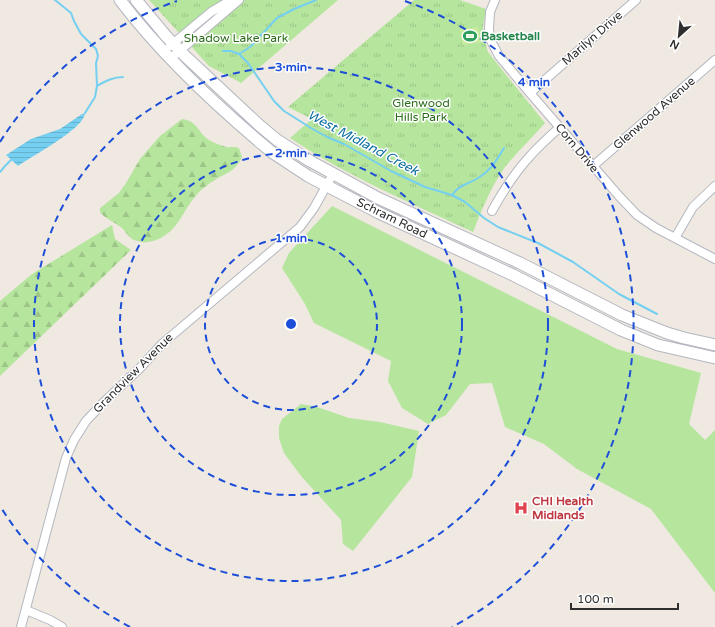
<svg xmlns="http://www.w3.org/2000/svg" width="715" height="627" viewBox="0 0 715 627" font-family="'Varela Round',sans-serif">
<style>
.grass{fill:#b6e59e}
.forest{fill:url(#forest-firs)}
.park{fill:url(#park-tufts)}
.pitch{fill:#c9ec9a}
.water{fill:url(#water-rules)}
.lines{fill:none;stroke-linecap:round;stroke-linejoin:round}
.stream{stroke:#75cff0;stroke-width:2}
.minor-casing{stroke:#b4b7c1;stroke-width:10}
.secondary-casing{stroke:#b4b7c1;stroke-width:13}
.minor{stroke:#fff;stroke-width:8}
.secondary{stroke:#fff;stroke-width:11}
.ring{fill:none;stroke:#1d4ed8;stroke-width:2;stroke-dasharray:7 5}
.labels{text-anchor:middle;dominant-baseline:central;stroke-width:3;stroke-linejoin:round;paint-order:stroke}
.leisure-label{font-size:12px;font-weight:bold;fill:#27864d;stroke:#fff;text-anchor:start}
.park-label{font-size:12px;fill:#2c6e1b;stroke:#fff}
.street-label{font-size:12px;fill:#2e2e2e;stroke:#fff}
.health-label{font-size:12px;font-weight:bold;fill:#be3a42;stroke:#fff;text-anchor:start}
.water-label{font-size:13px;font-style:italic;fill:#0d6fa3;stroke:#fff}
.centre{fill:#1d4ed8;stroke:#fff;stroke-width:2}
.ring-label{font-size:12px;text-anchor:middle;font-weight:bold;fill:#1d4ed8;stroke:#fff;stroke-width:3;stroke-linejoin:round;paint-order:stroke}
</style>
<defs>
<pattern id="forest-firs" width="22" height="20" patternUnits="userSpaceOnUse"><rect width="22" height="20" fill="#b6e59e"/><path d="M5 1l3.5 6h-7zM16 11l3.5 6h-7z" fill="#9dc588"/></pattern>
<pattern id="park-tufts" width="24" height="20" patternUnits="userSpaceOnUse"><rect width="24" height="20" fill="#b6e59e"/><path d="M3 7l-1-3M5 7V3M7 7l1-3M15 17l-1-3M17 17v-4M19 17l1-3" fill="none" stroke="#9dc588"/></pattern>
<pattern id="water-rules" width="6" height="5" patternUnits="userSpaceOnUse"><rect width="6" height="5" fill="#75cff0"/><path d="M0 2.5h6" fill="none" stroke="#66b2ce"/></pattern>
</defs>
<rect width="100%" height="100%" fill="#efe9e1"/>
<path class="grass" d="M 332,206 L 617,349 L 701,373 L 689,424 L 705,440 L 715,430 L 715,593 L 651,509 L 577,469 L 544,444 L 505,427 L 492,383 L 470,384 L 446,415 L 428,424 L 402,408 L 388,381 L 391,361 L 314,323 L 305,304 L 282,268 L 289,253 Z
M 301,404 L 317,407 L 349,418 L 380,422 L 419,431 L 412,477 L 353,551 L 343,544 L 341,520 L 301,476 L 284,453 L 279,438 L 279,426 L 282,419 Z"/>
<path class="forest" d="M 182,119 C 198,121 197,132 209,140 C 213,143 221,145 226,147 C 231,148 234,146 239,148 L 242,157 C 235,172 227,172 215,180 C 209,183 205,187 200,191 C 183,208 180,231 156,240 C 148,243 140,243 132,239 C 128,236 125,231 122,228 C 115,222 105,219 100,212 L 100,208 L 119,193 L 126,183 L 140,159 L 160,136 Z
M 112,225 L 115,239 L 131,250 L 0,376 L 0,301 L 32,274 Z"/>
<path class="park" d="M 149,0 L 338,0 L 241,83 L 209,66 Z
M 414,0 L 460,0 L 486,9 L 483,27 L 483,35 L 488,52 L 499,66 L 545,123 C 532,138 517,152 505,167 C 491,187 482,209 473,232 C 411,203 347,176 290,138 L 312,119 L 288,107 Z"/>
<path class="pitch" d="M 478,27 L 481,42 L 463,45 L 460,30 Z"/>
<path class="water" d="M 85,113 C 84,129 32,156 18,166 L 6,155 L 31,139 L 60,129 L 82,114 Z"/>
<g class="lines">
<path class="stream" d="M 55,0 L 71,13 L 74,21 L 81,34 L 96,49 L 98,56 L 96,63 L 97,86 L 95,97 L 85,113
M 223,51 L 231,51 L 239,54 L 248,63 L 274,101 L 284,111 L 311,128 L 327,137 L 344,144 L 391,171 L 425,187 L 452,195 L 465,202 L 484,218 L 498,227 L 538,243 L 573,262 L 619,294 L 657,314
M 239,54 L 250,47 L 277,18 L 294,9 L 316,0
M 97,86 C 106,81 113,77 123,77
M 0,172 L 5,166 L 11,160
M 452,195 C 460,184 467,185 478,178 C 490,171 497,160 504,148"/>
<defs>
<path id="minor" d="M 495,0 L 490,12 L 489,29 L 490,39 L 499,56 L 530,93 L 619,196 L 637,215 L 656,228 L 715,259
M 170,46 L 211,12 L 231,0
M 170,59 L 239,0
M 530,93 L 636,0
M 593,166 L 715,60
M 492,211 C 503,191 515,172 531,155 C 540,145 550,136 560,127
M 675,238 L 693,207 L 715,186
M 26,610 L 50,620 L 62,627
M 21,627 L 66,458 L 74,440 L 86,421 L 103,403 L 140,368 L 163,343 L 300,227 L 314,208 L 333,174"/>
<path id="secondary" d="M 120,0 C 161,54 210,100 262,144 L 273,153 L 308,176 L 379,213 L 513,275 L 621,330 L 658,345 L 715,358
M 136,0 L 166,36 L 184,55 L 259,125 L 277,140 L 310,161 L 378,198 L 520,263 L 622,315 L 667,333 L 684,338 L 715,345"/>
</defs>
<use href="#minor" class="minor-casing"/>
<use href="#secondary" class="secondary-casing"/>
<use href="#minor" class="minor"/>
<use href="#secondary" class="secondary"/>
</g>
<g class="ring">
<circle cx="291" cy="324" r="86"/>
<circle cx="291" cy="324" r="171"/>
<circle cx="291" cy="324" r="257"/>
<path d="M130 627A343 343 0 0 1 0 506M0 142A343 343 0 0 1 177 1M405 1A343 343 0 0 1 452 627"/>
</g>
<defs>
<symbol id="stadium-bare" viewBox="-9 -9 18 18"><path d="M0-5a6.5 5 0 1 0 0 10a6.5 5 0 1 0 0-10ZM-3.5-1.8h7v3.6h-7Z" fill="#2e9e5b" stroke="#fff" stroke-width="2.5" paint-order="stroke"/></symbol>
<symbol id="hospital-bare" viewBox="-9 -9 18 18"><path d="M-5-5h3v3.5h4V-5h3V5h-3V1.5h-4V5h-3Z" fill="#e0444e" stroke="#fff" stroke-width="2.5" paint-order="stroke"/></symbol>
</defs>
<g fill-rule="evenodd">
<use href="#stadium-bare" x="460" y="26" width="20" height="20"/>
<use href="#hospital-bare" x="511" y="498" width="20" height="20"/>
</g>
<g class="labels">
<g class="leisure-label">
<text x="481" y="36">Basketball</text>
</g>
<g class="park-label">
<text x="236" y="38">Shadow Lake Park</text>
<text x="421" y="103">Glenwood<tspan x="421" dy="14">Hills Park</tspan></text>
</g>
<g class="street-label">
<text transform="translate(592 38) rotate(-41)">Marilyn Drive</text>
<text transform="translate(654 113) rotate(-41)">Glenwood Avenue</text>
<text transform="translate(577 148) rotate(50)">Corn Drive</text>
<text transform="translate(392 218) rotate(26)">Schram Road</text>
<text transform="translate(133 373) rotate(-45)">Grandview Avenue</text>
</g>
<g class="health-label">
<text x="532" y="501">CHI Health<tspan x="532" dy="14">Midlands</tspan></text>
</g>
<g class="water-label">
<text transform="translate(363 143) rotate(28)">West Midland Creek</text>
</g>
</g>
<circle cx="291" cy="324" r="6" class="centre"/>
<g class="ring-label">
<text x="291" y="71">3 min</text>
<text x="534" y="86">4 min</text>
<text x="291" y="157">2 min</text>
<text x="291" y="242">1 min</text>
</g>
<g transform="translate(679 36) rotate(207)" stroke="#ffffff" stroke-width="3" paint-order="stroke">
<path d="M0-3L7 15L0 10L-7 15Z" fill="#2e2e2e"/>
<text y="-6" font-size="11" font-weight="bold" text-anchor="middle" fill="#2e2e2e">N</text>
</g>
<path d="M571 603v6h107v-6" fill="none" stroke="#2e2e2e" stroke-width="2"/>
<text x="577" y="603" font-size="12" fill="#2e2e2e" stroke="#ffffff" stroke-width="3" paint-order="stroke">100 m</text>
</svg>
